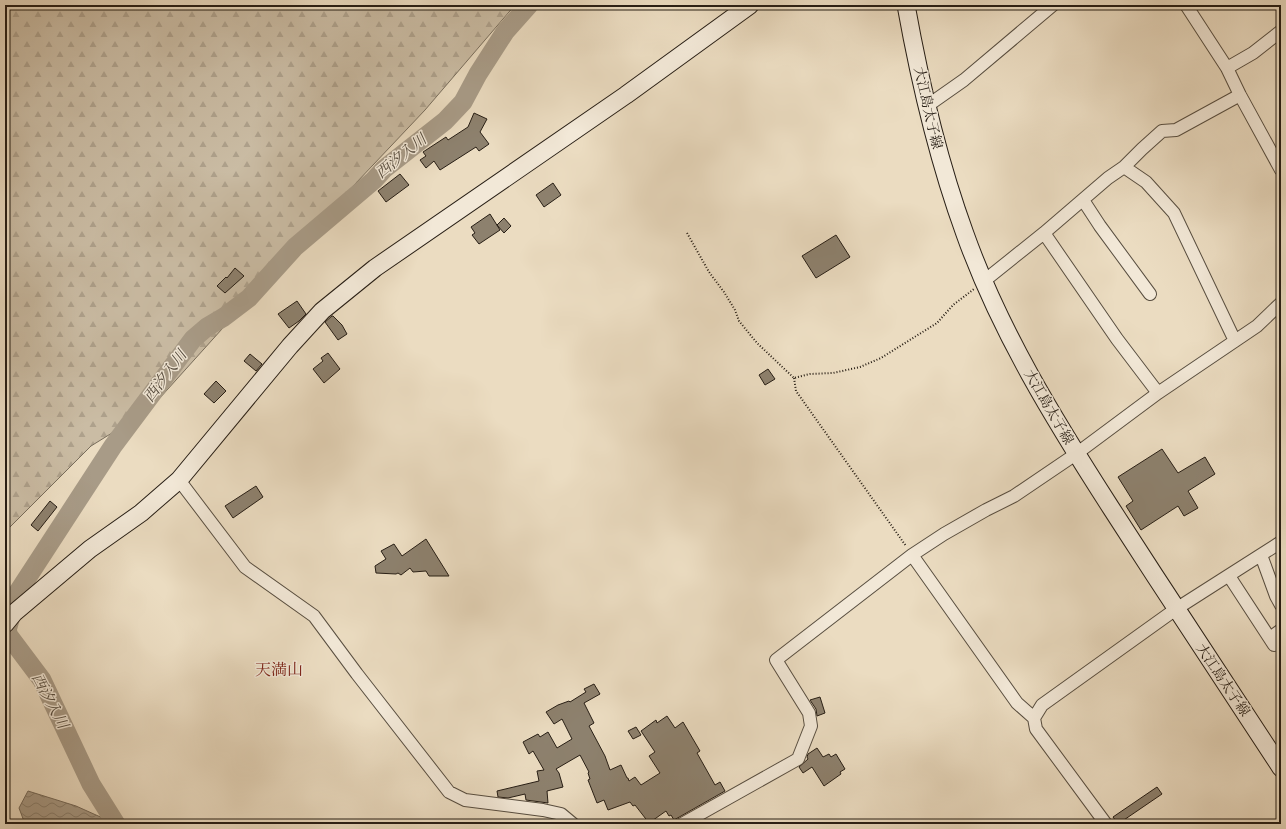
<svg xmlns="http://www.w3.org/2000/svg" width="1286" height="829" viewBox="0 0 1286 829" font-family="'IM FELL Great Primer','Noto Serif JP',serif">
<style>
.forest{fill:url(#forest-firs);stroke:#786d5c}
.water{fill:url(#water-waves);stroke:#746959}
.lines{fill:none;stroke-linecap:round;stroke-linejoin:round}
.river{stroke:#a89b87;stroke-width:19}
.building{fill:#8d816e;stroke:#271e15}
.street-casing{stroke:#584e40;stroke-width:14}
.secondary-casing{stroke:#271e15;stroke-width:19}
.path{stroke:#271e15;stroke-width:2;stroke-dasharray:1 2;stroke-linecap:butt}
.street{stroke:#f2e8d7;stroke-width:12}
.secondary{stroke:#f2e8d7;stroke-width:17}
.labels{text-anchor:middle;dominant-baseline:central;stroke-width:3;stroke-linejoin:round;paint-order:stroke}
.street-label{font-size:14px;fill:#271e15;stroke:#f2e8d7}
.water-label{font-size:15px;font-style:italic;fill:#544a3d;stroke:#f2e8d7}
.quarter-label{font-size:16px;fill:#7a1f14;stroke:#f2e8d7}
</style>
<defs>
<pattern id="forest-firs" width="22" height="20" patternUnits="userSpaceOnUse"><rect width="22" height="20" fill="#cabca4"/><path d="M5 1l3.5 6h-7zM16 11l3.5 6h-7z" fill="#aea18c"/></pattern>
<pattern id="water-waves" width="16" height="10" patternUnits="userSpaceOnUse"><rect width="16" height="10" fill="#a89b87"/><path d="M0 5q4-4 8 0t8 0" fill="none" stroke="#897e6d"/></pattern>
</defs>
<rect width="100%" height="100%" fill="#ebdcc1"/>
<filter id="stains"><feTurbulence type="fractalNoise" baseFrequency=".005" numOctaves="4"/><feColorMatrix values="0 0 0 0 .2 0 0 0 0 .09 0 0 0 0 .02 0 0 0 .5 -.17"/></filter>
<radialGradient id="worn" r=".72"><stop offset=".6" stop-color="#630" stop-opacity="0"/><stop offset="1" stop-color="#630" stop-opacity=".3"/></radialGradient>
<path class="forest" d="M 5,5 L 515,5 L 425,110 L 304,238 L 149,410 L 91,446 L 5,532 Z"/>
<path class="water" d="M 28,791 L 76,806 L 116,824 L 25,824 L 19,808 Z"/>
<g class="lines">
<path class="river" d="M 116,824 L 91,784 L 42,680 L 9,636 L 7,630 L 18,592 L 113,446 L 193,339 L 207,327 L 224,317 L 249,298 L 295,247 L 374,180 L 384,169 L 445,121 L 463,102 L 478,74 L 505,32 L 529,5"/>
</g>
<path class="building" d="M 474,113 L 487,119 L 480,132 L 489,144 L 479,151 L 476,147 L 440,170 L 434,161 L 426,168 L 420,160 L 426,156 L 423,152 L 446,137 L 448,140 L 468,127 Z
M 400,174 L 409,185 L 386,202 L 378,191 Z
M 553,183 L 561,195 L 544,207 L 536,195 Z
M 490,214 L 500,230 L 479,244 L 472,235 L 475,233 L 471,227 Z
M 504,218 L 511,226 L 504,233 L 497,225 Z
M 836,235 L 850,257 L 816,278 L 802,256 Z
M 235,268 L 244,276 L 225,293 L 217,286 L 226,277 L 227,278 Z
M 297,301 L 306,314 L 299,321 L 289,328 L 278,314 Z
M 332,316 L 333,316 L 342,325 L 347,334 L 338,340 L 325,322 Z
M 328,353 L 340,369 L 324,383 L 313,369 L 323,361 L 321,358 Z
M 250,354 L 262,364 L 256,371 L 244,361 Z
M 768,369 L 775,379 L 765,385 L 759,375 Z
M 216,381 L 226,391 L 214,403 L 204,394 Z
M 1162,449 L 1178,473 L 1205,457 L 1215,474 L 1188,491 L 1198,508 L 1184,516 L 1178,506 L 1141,530 L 1126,506 L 1133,501 L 1118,477 Z
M 256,486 L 263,497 L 233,518 L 225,506 Z
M 50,501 L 57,507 L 38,531 L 31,525 Z
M 426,539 L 449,576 L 429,576 L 426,571 L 413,572 L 410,568 L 401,575 L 398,573 L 396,574 L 376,573 L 375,566 L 386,559 L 381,551 L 394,544 L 402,556 Z
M 594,684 L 600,694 L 584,703 L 594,723 L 589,726 L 605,756 L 610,770 L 621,765 L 627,778 L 628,778 L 629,781 L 635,777 L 641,785 L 660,773 L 649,756 L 655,752 L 641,731 L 656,720 L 657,723 L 667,716 L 675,728 L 683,722 L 700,751 L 697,753 L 715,785 L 720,782 L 725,791 L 674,820 L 671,815 L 669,816 L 666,811 L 649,823 L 635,805 L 633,806 L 630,802 L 608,810 L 604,800 L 597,803 L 588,780 L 590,779 L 588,773 L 589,772 L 580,755 L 556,769 L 559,773 L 563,787 L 547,791 L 548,803 L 526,800 L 525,794 L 508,798 L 498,797 L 497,791 L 539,781 L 537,771 L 544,770 L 533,751 L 529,754 L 523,742 L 538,734 L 540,737 L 548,732 L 557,748 L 572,739 L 562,719 L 554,724 L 546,712 L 558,705 L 569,701 L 570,702 L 586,692 L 584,689 Z
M 820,697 L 825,713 L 817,716 L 816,709 L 810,700 Z
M 636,727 L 641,735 L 633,739 L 628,731 Z
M 817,748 L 823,757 L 829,754 L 831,757 L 836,754 L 845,769 L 840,772 L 841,774 L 824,786 L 812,767 L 803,773 L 799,767 L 808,759 L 807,757 L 808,754 Z
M 1157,787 L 1162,794 L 1118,824 L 1113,817 Z"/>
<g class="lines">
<defs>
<path id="street" d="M 1186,5 L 1227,68 L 1240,95 L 1281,170
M 1227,68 L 1253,53 L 1281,31
M 927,106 L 964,80 L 1053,5
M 1124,167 L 1146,182 L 1174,213 L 1235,341
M 1083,200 L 1100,226 L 1150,294
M 1044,233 L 1117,339 L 1158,393
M 984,281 L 1044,233 L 1108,178 L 1124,167 L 1142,149 L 1162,131 L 1176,130 L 1240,95
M 179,480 L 245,567 L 314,616 L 357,674 L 449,792 L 465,800 L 543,810 L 561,814 L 573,824
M 912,555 L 1017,703 L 1034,718
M 1261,555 L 1276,596 L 1281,605
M 1229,576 L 1274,645
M 1270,638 L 1281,630
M 682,824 L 798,759 L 811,726 L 809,713 L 776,660 L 912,555 L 944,534 L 986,510 L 1014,496 L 1076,454 L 1158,393 L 1257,326 L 1281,303
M 1106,824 L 1036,729 L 1034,718 L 1042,705 L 1176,609 L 1281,542"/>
<path id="secondary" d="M 906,5 C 920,83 938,160 965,234 C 1000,332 1055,421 1111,508 C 1167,595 1224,681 1281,768
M 5,624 L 14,613 L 90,549 L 141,513 L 179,480 L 290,346 L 322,311 L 375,268 L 626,95 L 750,5"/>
</defs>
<use href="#street" class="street-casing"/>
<use href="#secondary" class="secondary-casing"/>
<path class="path" d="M 687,233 L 709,272 L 724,292 L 735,310 L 739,321 L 757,343 L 794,378 L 810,374 L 833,373 L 860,367 L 881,358 L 937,323 L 953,305 L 974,289
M 794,378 L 796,391 L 906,546"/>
<use href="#street" class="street"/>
<use href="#secondary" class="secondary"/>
</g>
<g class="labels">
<g class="street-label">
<text transform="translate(928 108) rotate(77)">大江島太子線</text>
<text transform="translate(1049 407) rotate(60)">大江島太子線</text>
<text transform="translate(1223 680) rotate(56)">大江島太子線</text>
</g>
<g class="water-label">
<text transform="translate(401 156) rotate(-39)">西汐入川</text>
<text transform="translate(165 376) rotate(-53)">西汐入川</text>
<text transform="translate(50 701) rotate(62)">西汐入川</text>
</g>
<g class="quarter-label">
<text x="279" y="669">天満山</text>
</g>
</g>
<rect width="1286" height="829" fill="none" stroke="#ebdcc1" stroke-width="20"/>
<rect x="6" y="6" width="1274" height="817" fill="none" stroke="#271e15" stroke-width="2"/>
<rect x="10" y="10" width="1266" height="809" fill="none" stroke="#271e15"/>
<rect width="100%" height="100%" filter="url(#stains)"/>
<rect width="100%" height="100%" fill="url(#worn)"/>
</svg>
